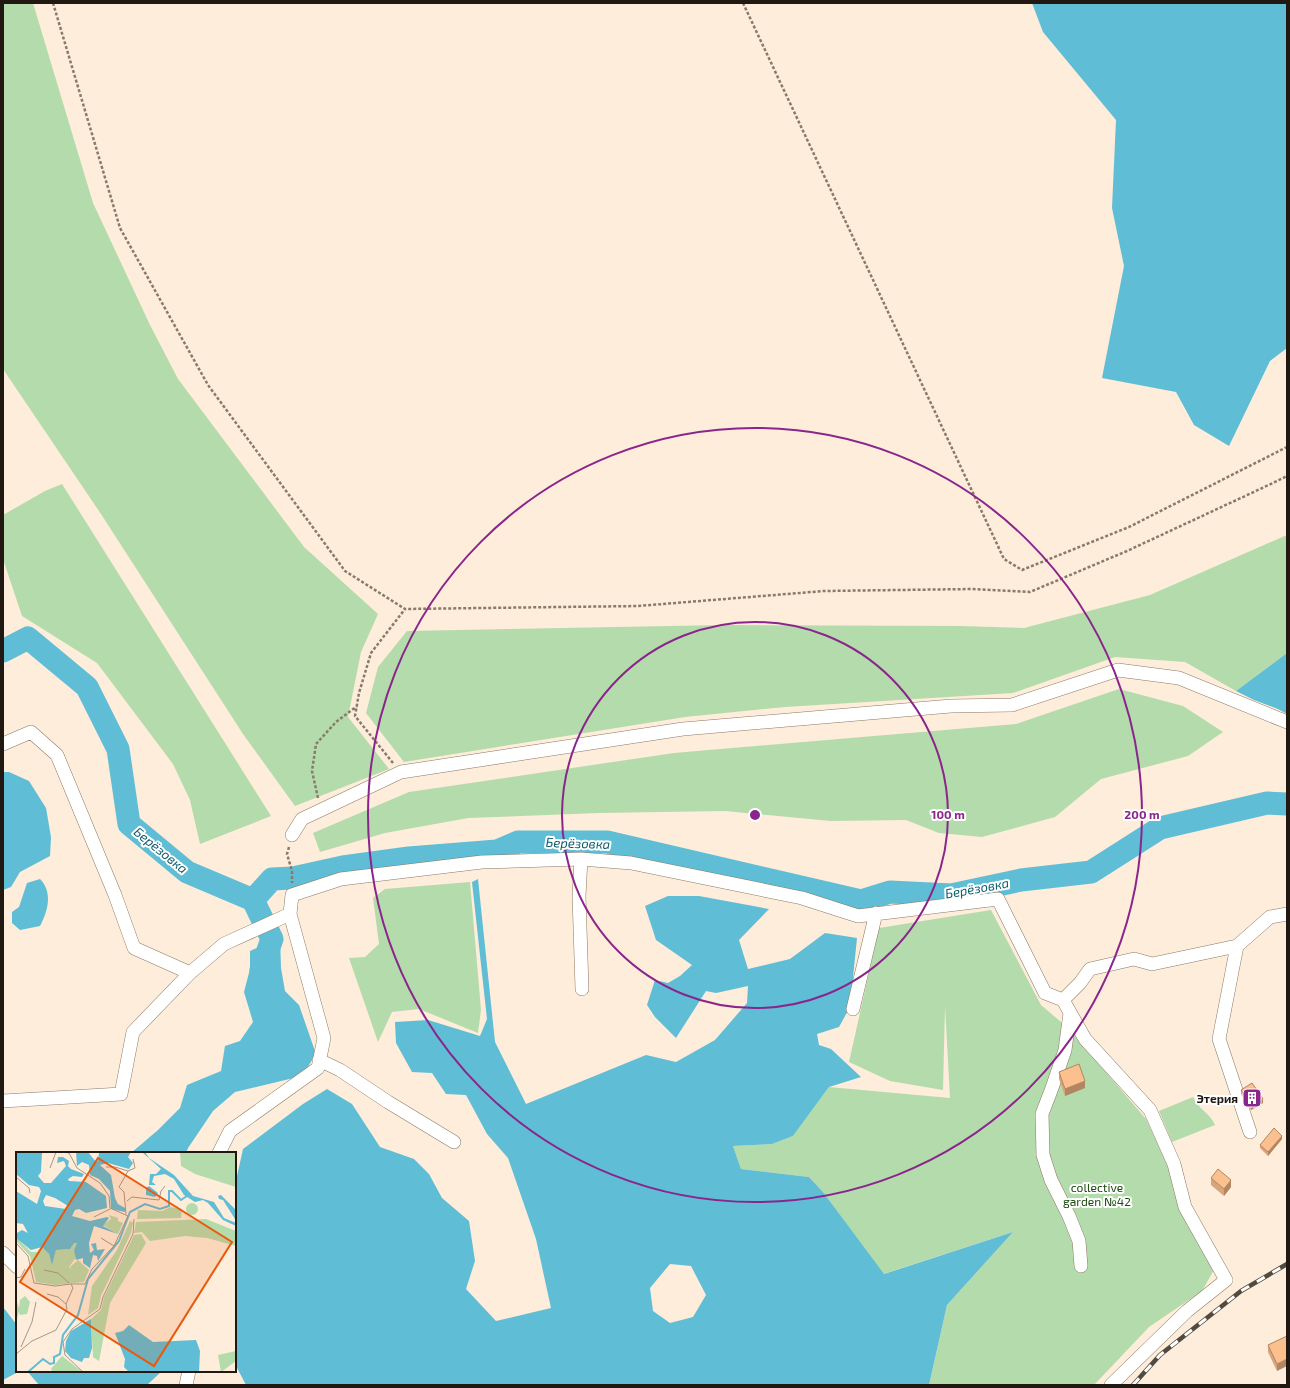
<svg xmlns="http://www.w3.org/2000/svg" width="1290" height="1388" viewBox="0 0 1290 1388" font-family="'Exo 2',sans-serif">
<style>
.green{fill:#b4dbab}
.water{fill:#5fbdd5;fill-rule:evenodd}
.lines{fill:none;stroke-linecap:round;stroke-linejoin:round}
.river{stroke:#5fbdd5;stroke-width:23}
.minor-casing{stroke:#8c7a65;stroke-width:14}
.path{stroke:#877b6e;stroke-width:2.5;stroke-dasharray:3 2;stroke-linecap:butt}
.minor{stroke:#fff;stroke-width:13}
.rail-casing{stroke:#534a3f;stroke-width:4.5}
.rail{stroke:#fff;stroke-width:3;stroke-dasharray:9;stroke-linecap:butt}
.wall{fill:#d9a47a}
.shaded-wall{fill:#b08663}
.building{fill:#fcbf8e;stroke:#b08663}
.ring{fill:none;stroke:#8a258c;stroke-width:2}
.labels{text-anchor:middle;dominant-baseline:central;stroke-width:4;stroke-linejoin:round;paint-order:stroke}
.poi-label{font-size:12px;font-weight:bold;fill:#211911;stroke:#fff;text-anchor:end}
.park-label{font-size:12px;fill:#1b490f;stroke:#fff}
.water-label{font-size:13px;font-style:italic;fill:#0c5c6e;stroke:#fff}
.inset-river{fill:none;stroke:#5fbdd5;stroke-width:2}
.inset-road{fill:none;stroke:#a5988a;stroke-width:1}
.view{fill:#e8590c;fill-opacity:0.15;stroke:#e8590c;stroke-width:2}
.inset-edge{fill:none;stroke:#211911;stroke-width:2}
.centre{fill:#8a258c;stroke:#fff;stroke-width:2}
.ring-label{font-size:12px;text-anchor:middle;font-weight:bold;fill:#8a258c;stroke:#fff;stroke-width:4;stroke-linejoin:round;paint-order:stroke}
</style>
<rect width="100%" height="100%" fill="#fdedda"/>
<path class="green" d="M 3,3 L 33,3 L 93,203 L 150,325 L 178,379 L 304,547 L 378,614 L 361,652 L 348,717 L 389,769 L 295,806 L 243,734 L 101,514 L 3,369 Z
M 62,484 L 271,816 L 200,844 L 190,800 L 173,764 L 97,663 L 22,616 L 3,559 L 3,515 L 45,491 Z
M 1287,535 L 1287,653 L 1236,691 L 1185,662 L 1115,657 L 1013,693 L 785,707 L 685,717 L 404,762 L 366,713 L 378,667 L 407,631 L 724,625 L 960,626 L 1024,628 L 1150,595 Z
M 1119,689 L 1183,706 L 1223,732 L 1188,756 L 1101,779 L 1055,817 L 982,837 L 939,833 L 906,820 L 831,821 L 725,811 L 598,813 L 468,818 L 385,833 L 320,852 L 313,833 L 409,792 L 674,753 L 1016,724 Z
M 470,882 L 481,1010 L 478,1033 L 419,1009 L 392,1012 L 378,1042 L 349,958 L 365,957 L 379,944 L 373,898 L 385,889 Z
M 991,910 L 1041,1005 L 1068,1028 L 1146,1119 L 1167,1164 L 1177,1200 L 1215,1268 L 1202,1291 L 1149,1327 L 1094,1385 L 929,1385 L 947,1305 L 1013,1232 L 883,1274 L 823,1192 L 809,1177 L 741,1169 L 733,1146 L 772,1144 L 793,1136 L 829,1087 L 950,1098 L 945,1006 L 943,1090 L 890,1081 L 849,1062 L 879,928 Z
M 1193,1097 C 1198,1109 1210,1113 1215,1125 L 1172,1142 L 1159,1111 Z"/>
<path class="water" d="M 1032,3 L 1287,3 L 1287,348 L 1270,361 L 1229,446 L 1194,425 L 1176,392 L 1102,378 L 1124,266 L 1112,208 L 1116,120 L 1043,32 Z
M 1287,653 L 1287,714 L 1278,709 L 1254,700 L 1236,691 Z
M 3,772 L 9,772 L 29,781 L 46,808 L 51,837 L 50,856 L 20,872 L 11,887 L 3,890 Z
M 40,879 C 53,892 48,911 40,926 L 20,930 L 12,923 L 12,912 L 19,907 L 27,883 Z
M 478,879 L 495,1042 L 526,1104 L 646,1055 L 676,1062 L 715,1040 L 747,1003 L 748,986 L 716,993 L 706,991 L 676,1038 L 655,1017 L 647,1005 L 655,980 L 668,983 L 680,976 L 692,965 L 656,940 L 645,906 L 668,896 L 699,896 L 769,909 L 739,940 L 748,969 L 790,959 L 825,933 L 857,938 L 850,1007 L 839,1027 L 817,1034 L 819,1045 L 831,1049 L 861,1077 L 829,1087 L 793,1136 L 772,1144 L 733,1146 L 741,1169 L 809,1177 L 823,1192 L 884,1274 L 1013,1232 L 947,1305 L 929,1385 L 246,1385 L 235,1364 L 235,1185 L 243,1149 L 303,1104 L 327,1089 L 352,1104 L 380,1147 L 414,1159 L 429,1174 L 442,1198 L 469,1221 L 475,1261 L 466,1289 L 496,1321 L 551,1308 L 536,1239 L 508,1158 L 487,1134 L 466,1095 L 446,1094 L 432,1073 L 412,1072 L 396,1043 L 395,1022 L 428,1020 L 480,1036 L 487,1019 L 472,882 ZM 670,1264 L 691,1266 L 706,1295 L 693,1317 L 670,1323 L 653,1311 L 650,1288 Z
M 280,937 L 281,968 L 285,991 L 299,1005 L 316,1054 L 302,1076 L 235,1092 L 213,1111 L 188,1148 L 186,1153 L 131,1153 L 158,1130 L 180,1108 L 187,1085 L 221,1071 L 225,1046 L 240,1041 L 253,1022 L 244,992 L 250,969 L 250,951 Z
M 3,1307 L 17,1325 L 17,1371 L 20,1371 L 3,1380 Z
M 27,1371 L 162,1371 L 147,1385 L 39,1385 Z"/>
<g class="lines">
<path class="river" d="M 3,651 L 28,638 L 87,687 L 118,749 L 129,824 L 187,872 L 253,900 L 272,879 L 293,878 L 343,867 L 409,858 L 497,851 L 518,842 L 607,842 L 861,901 L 890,892 L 951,895 L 1021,880 L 1091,872 L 1160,828 L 1267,803 L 1287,804
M 253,900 L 272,939 L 261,970"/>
<defs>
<path id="minor" d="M 3,744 L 31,732 L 57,755 L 115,895 L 134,948 L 190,973
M 292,835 L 302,819 L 401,772 L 683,729 L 951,706 L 1012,705 L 1118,670 L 1179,678 L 1287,722
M 581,859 L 579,896 L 582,989
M 1237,946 L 1219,1039 L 1250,1132
M 1063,1000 L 1085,1039 L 1150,1110 L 1174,1164 L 1185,1207 L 1226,1280 L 1187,1311 L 1111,1385
M 853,1009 L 876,913
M 1070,1013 L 1065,1050 L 1052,1088 L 1042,1114 L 1043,1155 L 1051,1180 L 1069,1216 L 1079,1241 L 1081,1266
M 319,1060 L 340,1070 L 388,1102 L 454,1142
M 3,1101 L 121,1094 L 133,1032 L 190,973 L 224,944 L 290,914
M 219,1153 L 230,1131 L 318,1068 L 324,1038 L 290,914 L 292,895 L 341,879 L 482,862 L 581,859 L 631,863 L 802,898 L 858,916 L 998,899 L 1045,993 L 1063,1000 L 1080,983 L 1090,969 L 1134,959 L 1152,964 L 1237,946 L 1270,917 L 1287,914
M 3,1253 L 17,1267
M 186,1385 L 189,1371"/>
</defs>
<use href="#minor" class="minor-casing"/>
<path class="path" d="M 53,3 L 120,228 L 208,385 L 345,571 L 405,609 L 638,606 L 824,591 L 973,589 L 1030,592 L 1127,551 L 1273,483 L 1287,476
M 743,3 L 1004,559 L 1022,570 L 1129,527 L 1287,447
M 393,763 L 355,716 L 359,693 L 371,653 L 405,609
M 318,798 L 312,771 L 316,744 L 336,722 L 357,706
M 289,847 L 287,854 L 292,871 L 292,883"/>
<use href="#minor" class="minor"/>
<defs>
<path id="rail" d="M 1133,1385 L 1160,1355 L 1241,1291 L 1287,1264"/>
</defs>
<use href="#rail" class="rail-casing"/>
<use href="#rail" class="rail"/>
</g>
<path class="wall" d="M 1059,1072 L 1085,1088 L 1065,1096 L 1059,1079 Z
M 1241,1090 L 1263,1103 L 1251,1110 L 1241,1094 Z
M 1282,1139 L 1268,1156 L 1260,1148 L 1260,1145 Z
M 1211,1178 L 1231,1187 L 1224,1196 L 1211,1185 Z
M 1287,1336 L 1277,1371 L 1268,1352 L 1268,1345 Z"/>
<path class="shaded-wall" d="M 1085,1081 L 1085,1088 L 1065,1096 L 1065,1089 Z
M 1263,1099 L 1263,1103 L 1251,1110 L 1251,1106 Z
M 1282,1136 L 1282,1139 L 1268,1156 L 1268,1152 Z
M 1231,1180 L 1231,1187 L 1224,1196 L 1224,1189 Z
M 1287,1359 L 1287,1366 L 1277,1371 L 1277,1364 Z"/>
<path class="building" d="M 1079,1064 L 1085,1081 L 1065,1089 L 1059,1072 Z
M 1252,1083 L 1263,1099 L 1251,1106 L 1241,1090 Z
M 1274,1128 L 1282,1136 L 1268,1152 L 1260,1145 Z
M 1218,1169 L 1231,1180 L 1224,1189 L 1211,1178 Z
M 1287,1336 L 1287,1359 L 1277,1364 L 1268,1345 Z"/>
<g class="ring">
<circle cx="755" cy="815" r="193"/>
<circle cx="755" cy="815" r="387"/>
</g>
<defs>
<symbol id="building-square" viewBox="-11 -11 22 22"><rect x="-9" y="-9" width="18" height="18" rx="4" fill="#8a258c" stroke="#fff"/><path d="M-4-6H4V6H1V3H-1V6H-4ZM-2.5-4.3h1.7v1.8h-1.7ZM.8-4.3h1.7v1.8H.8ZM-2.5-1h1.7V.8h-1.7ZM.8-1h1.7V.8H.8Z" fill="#fff"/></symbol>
</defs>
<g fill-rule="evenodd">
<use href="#building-square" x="1241" y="1087" width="22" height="22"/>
</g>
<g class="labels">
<g class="poi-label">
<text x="1238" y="1098">Этерия</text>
</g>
<g class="park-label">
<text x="1097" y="1187">collective<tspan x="1097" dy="14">garden №42</tspan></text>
</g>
<g class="water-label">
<text transform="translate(578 843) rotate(2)">Берёзовка</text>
<text transform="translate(161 850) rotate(39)">Берёзовка</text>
<text transform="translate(977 888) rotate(-10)">Берёзовка</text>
</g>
</g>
<g transform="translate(16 1152)">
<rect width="220" height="220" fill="#fdedda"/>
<path d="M 161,0 L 220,0 L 220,35 L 179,22 L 165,14 L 164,1 ZM170 57a6 6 0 1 1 12 0a6 6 0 1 1-12 0ZM 155,55 L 166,57 L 165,66 L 121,67 L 122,58 L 146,59 ZM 93,63 L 102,66 L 102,69 L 107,71 L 102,82 L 87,73 L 95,67 ZM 190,67 L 220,79 L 220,94 L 191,86 L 169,84 L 134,89 L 126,80 L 118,81 L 120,70 ZM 114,69 L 117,70 L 115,81 L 85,144 L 82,156 L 72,163 L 76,134 L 101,98 ZM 125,82 L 130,91 L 94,151 L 83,209 L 77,205 L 75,167 L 85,158 L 88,145 L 118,83 ZM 0,85 L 15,100 L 21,100 L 26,95 L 33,102 L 36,112 L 40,98 L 53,97 L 58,91 L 61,91 L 58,98 L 61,104 L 53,115 L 56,117 L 54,115 L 62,108 L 73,118 L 68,130 L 39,133 L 20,130 L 14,104 L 0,89 ZM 9,144 L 14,150 L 11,162 L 4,163 L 3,160 L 0,169 L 0,147 L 3,156 L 4,148 ZM 220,199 L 220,209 L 205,220 L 202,203 ZM 46,204 L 64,218 L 65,220 L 37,220 L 35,217 Z" fill="#b4dbab"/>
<path d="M 0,0 L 26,0 L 25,20 L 22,24 L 28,31 L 35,31 L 50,14 L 48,9 L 41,11 L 42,5 L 47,5 L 53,9 L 52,14 L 55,17 L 68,22 L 66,25 L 57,24 L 52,27 L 53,29 L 70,30 L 90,44 L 91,56 L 70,61 L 63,57 L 59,58 L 56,64 L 74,69 L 91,65 L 93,66 L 87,74 L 102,82 L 78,74 L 73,91 L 74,101 L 78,98 L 75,92 L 80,91 L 81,98 L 89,97 L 82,109 L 81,104 L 77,103 L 74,116 L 67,111 L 67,106 L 60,108 L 58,98 L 61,91 L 58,91 L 54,97 L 40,98 L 36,113 L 33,102 L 26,95 L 15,98 L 0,86 L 1,81 L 6,78 L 12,81 L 7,72 L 0,71 L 0,39 L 21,52 L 25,39 L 23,35 L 13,33 L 0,22 ZM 30,43 L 39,46 L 52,54 L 50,57 L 29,54 L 27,49 ZM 60,0 L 72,0 L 80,10 L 82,9 L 83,0 L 115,0 L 112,5 L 117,11 L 113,17 L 92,11 L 84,13 L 95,23 L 99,46 L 102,52 L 109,56 L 109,60 L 95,57 L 94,39 L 83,27 L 74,23 L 73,13 L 66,10 L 61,14 ZM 126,0 L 129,0 L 133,6 L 158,23 L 177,44 L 198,50 L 208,66 L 220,71 L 220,74 L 207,68 L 192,51 L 187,48 L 179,50 L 168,43 L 158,27 L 149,22 L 138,24 L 136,30 L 140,33 L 133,33 L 134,22 L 140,22 L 145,17 ZM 133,34 L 142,41 L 139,45 L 130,43 L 130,36 ZM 205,43 L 220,58 L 219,67 L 207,48 L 203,47 L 202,44 ZM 75,167 L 76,196 L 73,206 L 68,206 L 66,210 L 55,206 L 49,199 L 50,189 L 55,179 ZM 113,173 L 137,190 L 180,188 L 184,199 L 183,220 L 113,220 L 108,215 L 109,207 L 99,181 L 107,179 Z" fill="#5fbdd5" fill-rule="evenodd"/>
<path class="inset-river" d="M 12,220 L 27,207 L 34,212 L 38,211 L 38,205 L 44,202 L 47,183 L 62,163 L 72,127 L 103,89 L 114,60 L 129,52 L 144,57 L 153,54 L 153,39 L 156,39 L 165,48 L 174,42"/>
<path class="inset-road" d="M 90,15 L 99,15 L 112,19M 34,16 L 40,0M 0,25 L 13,36 L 14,41M 111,49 L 116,45 L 143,48 L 145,39 L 149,34M 110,62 L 108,40 L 103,35 L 112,19 L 119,16 L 117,7M 78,65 L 94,57M 85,86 L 98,94M 0,91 L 12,104 L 18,131 L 39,134 L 55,132M 28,118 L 42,121 L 53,131M 0,126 L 5,125 L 9,117M 31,142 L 42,145 L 50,152M 5,195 L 16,170 L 20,150M 0,202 L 16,189 L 40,178 L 51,157 L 50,152 L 57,136 L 55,132 L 69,132 L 76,117 L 98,94 L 112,64 L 94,56 L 93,44 L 84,31 L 61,16 L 53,1 L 47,0M 67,220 L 49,203 L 47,190 L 56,177 L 84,157 L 87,145 L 117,82 L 118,67"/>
<path class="view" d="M 82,6 L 216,90 L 138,214 L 4,130 Z"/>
<rect width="220" height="220" class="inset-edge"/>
</g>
<circle cx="755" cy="815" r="6" class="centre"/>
<g class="ring-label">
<text x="948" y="819">100 m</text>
<text x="1142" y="819">200 m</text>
</g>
<rect width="1290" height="1388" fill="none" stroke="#211911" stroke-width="8"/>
</svg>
